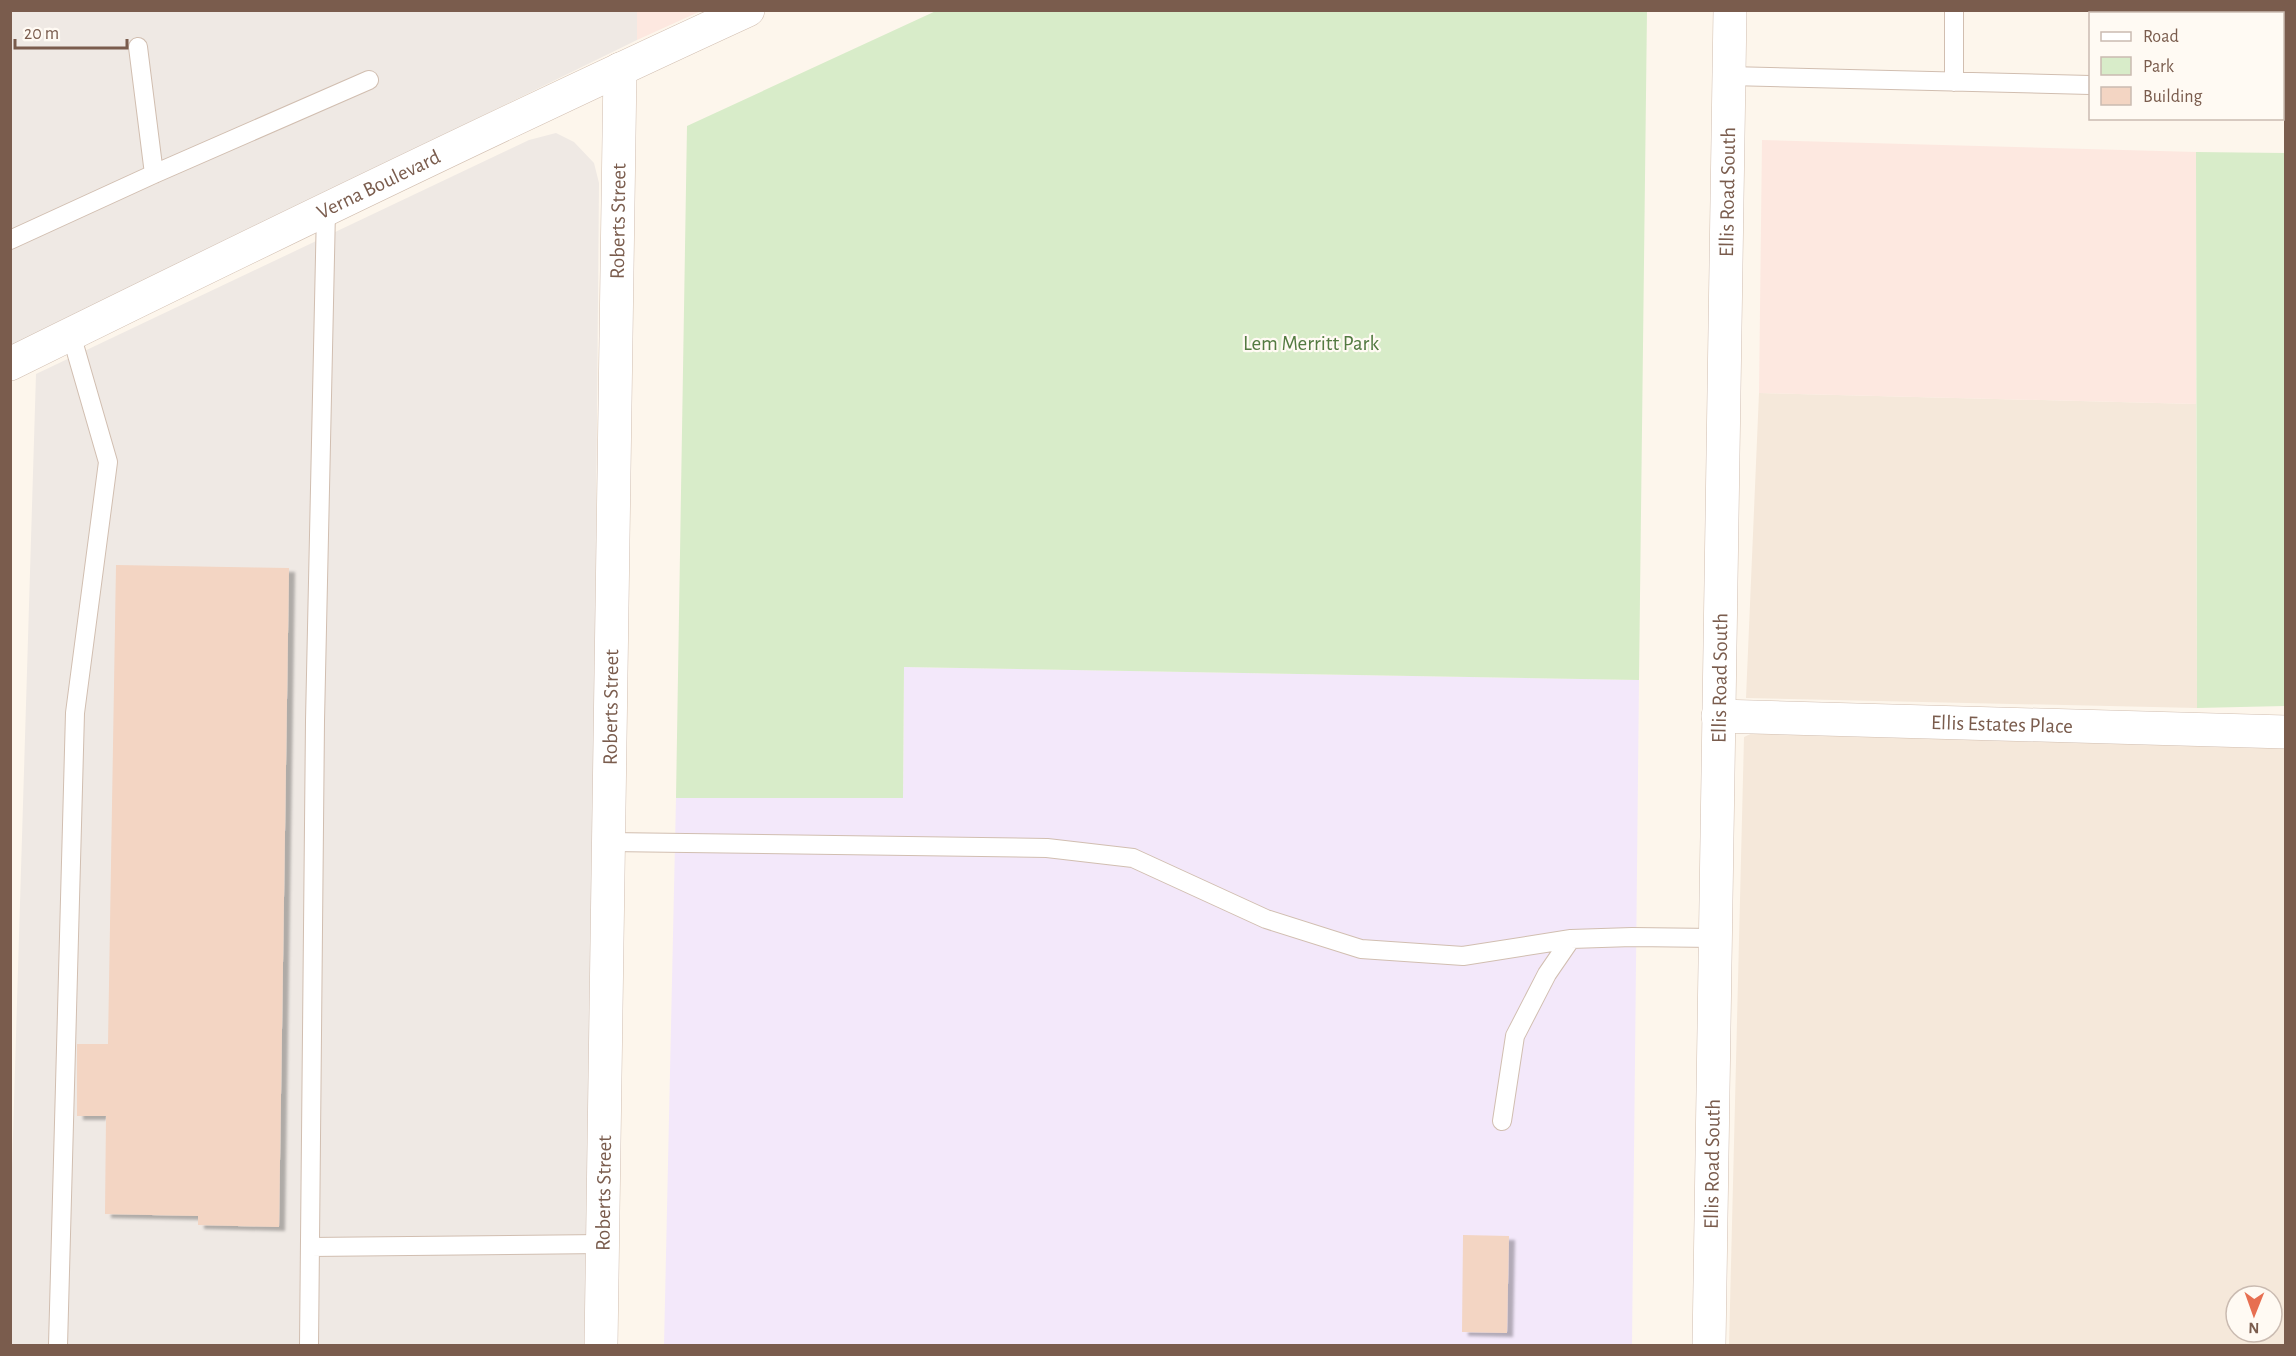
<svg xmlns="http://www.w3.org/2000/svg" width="2296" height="1356" viewBox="0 0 2296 1356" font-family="'Alegreya Sans',sans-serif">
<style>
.residential{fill:#f5e8da;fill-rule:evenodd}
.commercial{fill:#fde8e0}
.industrial{fill:#efe9e4}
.education{fill:#f3e8fa}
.green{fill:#d8ecc9}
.building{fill:#f3d5c3;filter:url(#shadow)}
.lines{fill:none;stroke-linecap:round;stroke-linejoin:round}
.service-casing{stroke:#d1beb0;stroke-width:20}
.minor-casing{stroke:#d1beb0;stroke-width:34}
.tertiary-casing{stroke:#d1beb0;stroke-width:34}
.service{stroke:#fff;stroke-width:18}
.minor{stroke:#fff;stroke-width:33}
.tertiary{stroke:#fff;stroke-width:33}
.labels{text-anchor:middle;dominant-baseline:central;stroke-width:4.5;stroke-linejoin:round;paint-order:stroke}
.street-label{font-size:21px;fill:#7a5c4d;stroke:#fffaf3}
.park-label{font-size:21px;fill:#537a41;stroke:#fffaf3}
</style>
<defs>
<filter id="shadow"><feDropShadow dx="6" dy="4" stdDeviation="1.5" flood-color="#0004"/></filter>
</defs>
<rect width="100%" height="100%" fill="#fdf6ec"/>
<path class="residential" d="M 1759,393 L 2196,404 L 2197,708 L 1746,698 Z
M 1766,727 L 2285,742 L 2285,1345 L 1729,1346 L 1744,737 ZM 2236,1296 L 2272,1296 L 2272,1332 L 2236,1332 Z"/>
<path class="commercial" d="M 637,10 L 701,11 L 637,40 Z
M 1762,140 L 2196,152 L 2196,404 L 1759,393 Z"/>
<path class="industrial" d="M 11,11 L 637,11 L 637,40 L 11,347 Z
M 556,133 L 574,142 L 594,163 L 599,183 L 589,1345 L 11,1346 L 11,1201 L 36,374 L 529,140 Z"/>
<path class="education" d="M 904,667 L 1639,680 L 1632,1345 L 664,1346 L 676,798 L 903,798 Z"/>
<path class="green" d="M 938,10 L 1647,11 L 1639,680 L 904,667 L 903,798 L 676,798 L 687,126 Z
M 2196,152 L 2285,153 L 2285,706 L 2197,708 Z"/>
<path class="building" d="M 116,565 L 289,568 L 279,1227 L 198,1225 L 198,1216 L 105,1214 L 106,1116 L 77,1116 L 77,1044 L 108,1044 Z
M 1463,1235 L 1509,1236 L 1507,1333 L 1462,1332 Z"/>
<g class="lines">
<defs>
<path id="service" d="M 2225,10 L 2226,14
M 2282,43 L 2286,43
M 138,47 L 154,174
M 1729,76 L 2090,85
M 1954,82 L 1954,10
M 10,240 L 154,174 L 369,80
M 609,842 L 1047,848 L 1133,858 L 1266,919 L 1361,949 L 1463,956 L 1571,939 L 1632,937 L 1715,938
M 1502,1121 L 1515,1036 L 1547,974 L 1571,939
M 310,1247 L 603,1244
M 58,1346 L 75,713 L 108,462 L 71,334
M 309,1346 L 315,721 L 326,210"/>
<g id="minor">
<path id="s1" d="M 1718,716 L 2286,732"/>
<path id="s2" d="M 601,1346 L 620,69"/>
</g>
<g id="tertiary">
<path id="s3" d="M 10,364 C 255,243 500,124 748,10"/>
<path id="s4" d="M 1709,1346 L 1730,10"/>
</g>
</defs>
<use href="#service" class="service-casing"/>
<use href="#minor" class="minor-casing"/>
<use href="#tertiary" class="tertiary-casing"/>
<use href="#service" class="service"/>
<use href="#minor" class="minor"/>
<use href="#tertiary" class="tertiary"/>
</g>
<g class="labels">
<g class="street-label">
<text stroke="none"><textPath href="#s3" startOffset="410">Verna Boulevard</textPath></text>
<text stroke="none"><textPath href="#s4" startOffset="1154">Ellis Road South</textPath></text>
<text stroke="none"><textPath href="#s2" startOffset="1125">Roberts Street</textPath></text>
<text stroke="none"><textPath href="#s4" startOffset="668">Ellis Road South</textPath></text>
<text stroke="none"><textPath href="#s2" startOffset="639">Roberts Street</textPath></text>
<text stroke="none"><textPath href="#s1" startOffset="284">Ellis Estates Place</textPath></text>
<text stroke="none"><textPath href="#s4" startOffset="182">Ellis Road South</textPath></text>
<text stroke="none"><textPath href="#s2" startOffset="153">Roberts Street</textPath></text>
</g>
<g class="park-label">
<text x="1311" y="343">Lem Merritt Park</text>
</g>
</g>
<rect width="2296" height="1356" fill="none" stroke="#7a5c4d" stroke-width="24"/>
<rect x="2089" y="12" width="195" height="108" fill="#fffaf3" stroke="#cabbb1" stroke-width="1.5"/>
<rect x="2101" y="32" width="30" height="9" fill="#ffffff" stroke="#cabbb1" stroke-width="1.5"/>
<text x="2143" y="42" font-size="18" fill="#7a5c4d">Road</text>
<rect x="2101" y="57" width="30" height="18" fill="#d8ecc9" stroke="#cabbb1" stroke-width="1.5"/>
<text x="2143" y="72" font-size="18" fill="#7a5c4d">Park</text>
<rect x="2101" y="87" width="30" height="18" fill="#f3d5c3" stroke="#cabbb1" stroke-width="1.5"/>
<text x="2143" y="102" font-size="18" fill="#7a5c4d">Building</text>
<g transform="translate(2254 1314) rotate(181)"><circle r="28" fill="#fffaf3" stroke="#cabbb1" stroke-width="1.5"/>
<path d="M0-4.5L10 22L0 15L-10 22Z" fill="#e76f51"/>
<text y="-9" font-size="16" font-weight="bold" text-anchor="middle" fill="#7a5c4d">N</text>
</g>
<path d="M15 39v9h112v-9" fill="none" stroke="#7a5c4d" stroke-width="3"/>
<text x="24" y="39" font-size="18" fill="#7a5c4d" stroke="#fffaf3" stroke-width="4.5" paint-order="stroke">20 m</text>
</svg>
